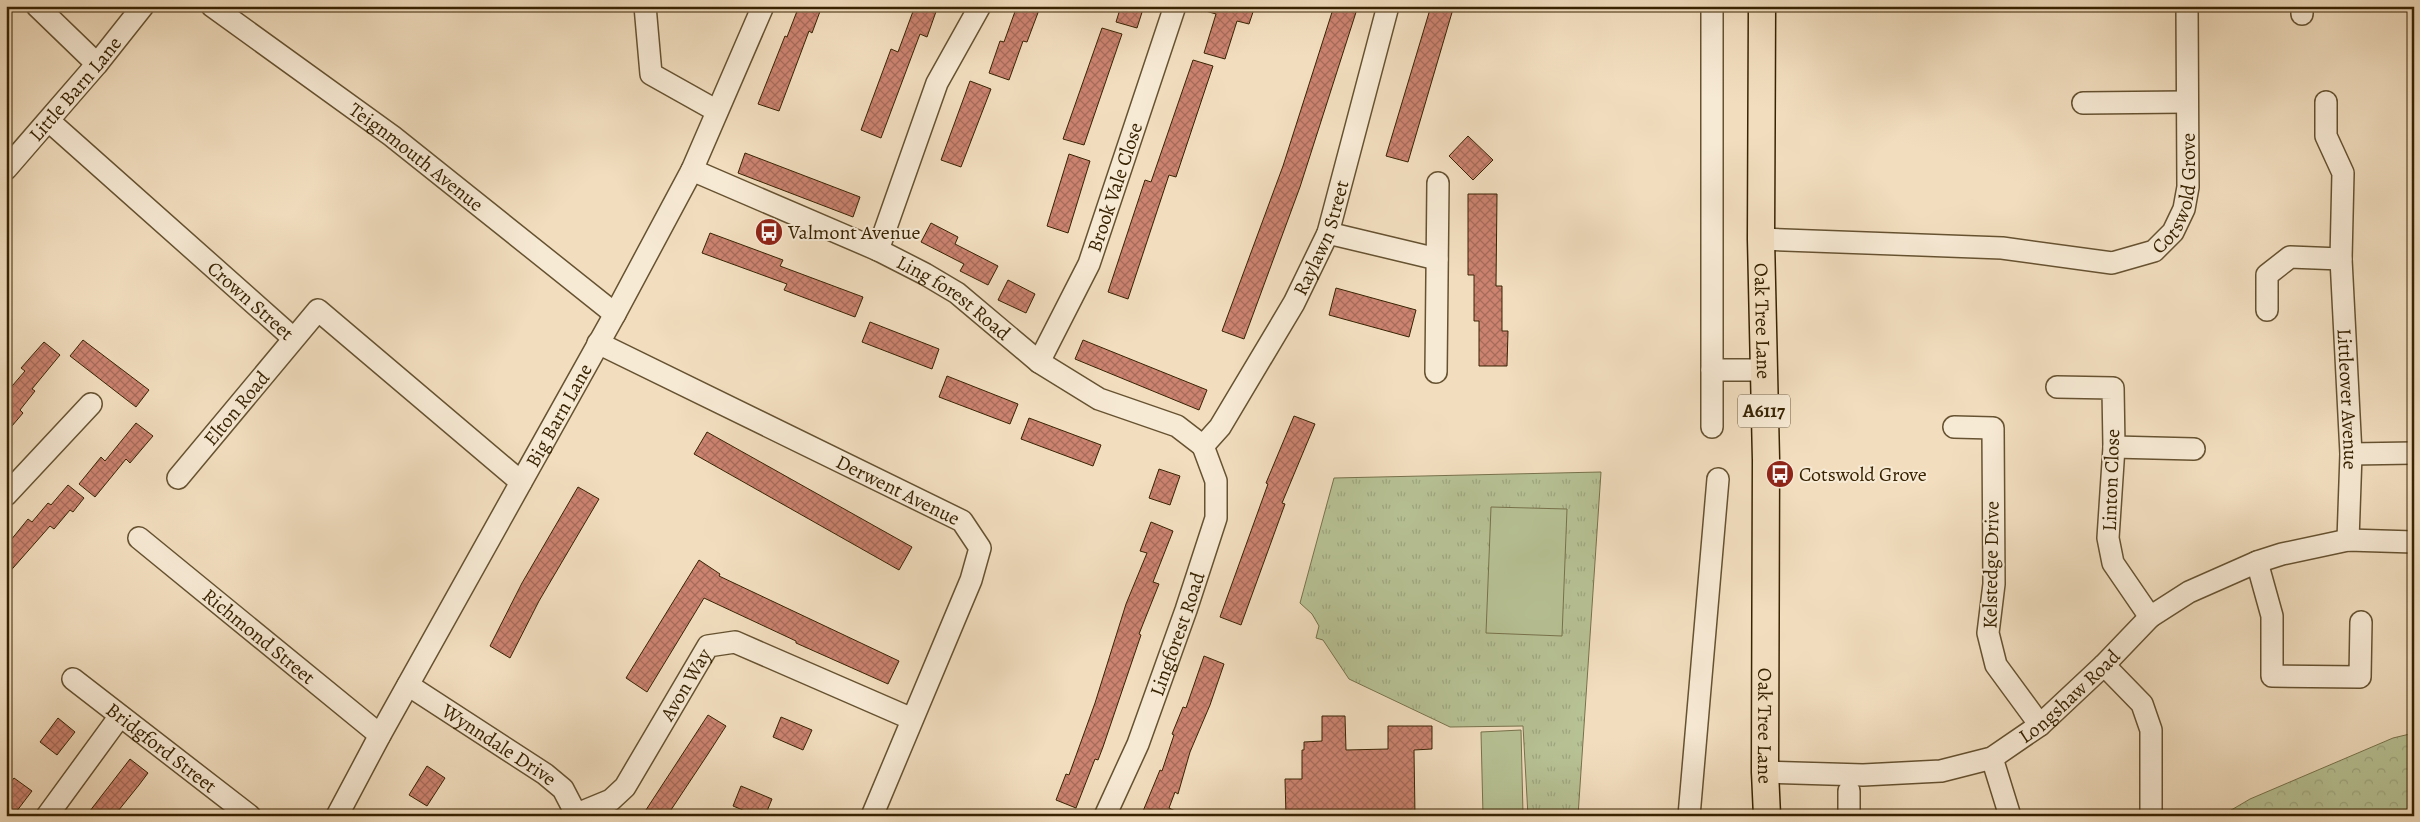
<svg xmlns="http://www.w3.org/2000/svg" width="2420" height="822" viewBox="0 0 2420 822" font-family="Alegreya,serif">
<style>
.grass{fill:url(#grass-tufts);stroke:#78724c}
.forest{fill:url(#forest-crowns);stroke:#78724c}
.pitch{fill:#b7c295;stroke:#78724c}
.building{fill:url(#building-cross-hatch);stroke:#382302}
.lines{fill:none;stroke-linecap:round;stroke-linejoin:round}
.minor-casing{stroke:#665231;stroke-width:24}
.major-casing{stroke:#382302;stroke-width:29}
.minor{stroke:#f7ead5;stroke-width:21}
.major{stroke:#f2debf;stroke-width:26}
.labels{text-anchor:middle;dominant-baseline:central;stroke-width:4;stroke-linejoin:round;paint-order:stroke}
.shield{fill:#f7ead5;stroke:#715f41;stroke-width:1}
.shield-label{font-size:19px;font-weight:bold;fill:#382302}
.street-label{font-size:20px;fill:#382302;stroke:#f7ead5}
.poi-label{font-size:20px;fill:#382302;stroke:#f7ead5;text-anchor:start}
</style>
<defs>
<pattern id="grass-tufts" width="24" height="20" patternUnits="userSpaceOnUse" patternTransform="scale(1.25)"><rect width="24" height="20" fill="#b7c295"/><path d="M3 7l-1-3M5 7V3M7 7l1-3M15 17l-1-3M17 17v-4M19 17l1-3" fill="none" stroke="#9ea67f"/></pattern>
<pattern id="forest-crowns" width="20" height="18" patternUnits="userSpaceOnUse" patternTransform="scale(1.25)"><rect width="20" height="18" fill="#b7c295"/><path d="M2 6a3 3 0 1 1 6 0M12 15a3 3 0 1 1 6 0" fill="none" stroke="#9ea67f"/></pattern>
<pattern id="building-cross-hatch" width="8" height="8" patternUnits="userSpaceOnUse" patternTransform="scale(1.25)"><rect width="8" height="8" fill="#cc8370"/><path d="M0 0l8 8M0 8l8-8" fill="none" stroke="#a76b5a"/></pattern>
</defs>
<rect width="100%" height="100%" fill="#f2debf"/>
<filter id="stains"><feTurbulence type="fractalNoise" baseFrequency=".004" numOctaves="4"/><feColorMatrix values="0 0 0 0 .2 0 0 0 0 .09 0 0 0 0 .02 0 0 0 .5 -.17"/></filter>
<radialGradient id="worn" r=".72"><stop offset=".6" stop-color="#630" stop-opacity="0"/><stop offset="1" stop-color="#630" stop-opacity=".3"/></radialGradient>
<path class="grass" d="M 1601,472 L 1578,816 L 1528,816 L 1523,726 L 1450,727 L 1349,679 L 1323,640 L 1316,638 L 1319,626 L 1312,614 L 1300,603 L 1334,478 Z"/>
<path class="forest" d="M 2414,733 L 2414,816 L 2221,816 L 2250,799 L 2393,738 Z"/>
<path class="pitch" d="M 1491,507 L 1567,509 L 1562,636 L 1486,633 Z
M 1521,730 L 1523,814 L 1483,815 L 1481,732 Z"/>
<path class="building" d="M 799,6 L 822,6 L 812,33 L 809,31 L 779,111 L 758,104 L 785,36 L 787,37 Z
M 915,6 L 938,6 L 927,37 L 920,34 L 881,138 L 861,130 L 891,49 L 898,52 Z
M 1017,6 L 1029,6 L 1039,10 L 1027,42 L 1023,41 L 1009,80 L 989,73 L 1000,41 L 1004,42 Z
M 1121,6 L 1144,6 L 1137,28 L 1116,22 Z
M 1202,6 L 1255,6 L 1249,24 L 1237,21 L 1225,59 L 1204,53 L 1216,14 L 1202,10 Z
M 1334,6 L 1358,6 L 1300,187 L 1244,339 L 1222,331 L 1283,166 Z
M 1431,6 L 1453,9 L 1408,162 L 1386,156 Z
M 1102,28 L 1122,34 L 1084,145 L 1063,139 Z
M 1193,60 L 1213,66 L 1176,177 L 1169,175 L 1128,299 L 1108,292 L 1145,180 L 1151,182 Z
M 970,81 L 991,89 L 961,167 L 941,160 Z
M 1468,136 L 1493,160 L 1473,180 L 1449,156 Z
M 745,153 L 860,197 L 853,217 L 738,173 Z
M 1069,154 L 1090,161 L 1068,233 L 1047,226 Z
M 1468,194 L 1497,194 L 1496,286 L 1502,286 L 1502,331 L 1508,331 L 1507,366 L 1479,366 L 1479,321 L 1474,321 L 1474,275 L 1468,275 Z
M 931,223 L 958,237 L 955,244 L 998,266 L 988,285 L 960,271 L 964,264 L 921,242 Z
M 710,233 L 783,260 L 780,266 L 863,297 L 855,317 L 784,290 L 787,284 L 702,253 Z
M 1008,280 L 1035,294 L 1026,313 L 998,300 Z
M 1336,288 L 1416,310 L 1409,337 L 1329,315 Z
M 870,322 L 939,349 L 932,369 L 862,342 Z
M 83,340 L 149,390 L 136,407 L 70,356 Z
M 1083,340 L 1207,390 L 1199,410 L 1075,359 Z
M 44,342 L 60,355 L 32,389 L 35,391 L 20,410 L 23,413 L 6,433 L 6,393 L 25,371 L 21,368 Z
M 947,376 L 1018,404 L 1010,424 L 939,397 Z
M 1294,416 L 1315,424 L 1282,503 L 1285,504 L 1241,625 L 1220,617 L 1268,484 L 1266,483 Z
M 1029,418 L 1101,445 L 1093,466 L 1021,439 Z
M 136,423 L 153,436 L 130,463 L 126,459 L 95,497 L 79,484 L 101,457 L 105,461 Z
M 707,432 L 912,547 L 899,570 L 694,454 Z
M 1159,469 L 1180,476 L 1170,505 L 1149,498 Z
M 68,485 L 84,498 L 73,512 L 70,510 L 54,529 L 50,526 L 6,576 L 6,546 L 28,519 L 32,522 L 48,503 L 51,505 Z
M 578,487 L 599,499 L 539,601 L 510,658 L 490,646 L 522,583 Z
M 1151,522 L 1173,531 L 1153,582 L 1159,584 L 1139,634 L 1141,635 L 1103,747 L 1098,760 L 1095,759 L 1076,808 L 1056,800 L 1066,774 L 1069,775 L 1095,703 L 1126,604 L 1147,553 L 1140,551 Z
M 699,560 L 720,574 L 719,576 L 899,661 L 888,684 L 796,643 L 796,641 L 704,598 L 647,692 L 626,678 Z
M 1204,656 L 1224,664 L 1210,705 L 1190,752 L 1178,794 L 1175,792 L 1169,808 L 1185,816 L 1141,816 L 1160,770 L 1162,771 L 1174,735 L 1172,734 L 1183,707 L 1186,708 Z
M 708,715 L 726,726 L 708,754 L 667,816 L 642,816 Z
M 1322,716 L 1345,716 L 1346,750 L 1388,749 L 1388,726 L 1432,726 L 1432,749 L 1414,750 L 1415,816 L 1286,816 L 1285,779 L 1302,779 L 1302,750 L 1304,750 L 1304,742 L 1322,741 Z
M 781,717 L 812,730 L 803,750 L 773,737 Z
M 58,718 L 75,732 L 57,755 L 40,742 Z
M 130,759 L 148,773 L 139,785 L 114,816 L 86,816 Z
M 427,766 L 445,778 L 427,806 L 409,795 Z
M 14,778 L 32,791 L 13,816 L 6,816 L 6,788 Z
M 741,786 L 772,799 L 765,816 L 757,816 L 733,806 Z"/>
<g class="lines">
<defs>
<g id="minor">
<path d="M 37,6 L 97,64"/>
<path id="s1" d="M 212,6 L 392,136 L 615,314"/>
<path d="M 645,6 L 651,74 L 717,111"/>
<path d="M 2302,6 L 2302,14"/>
<path id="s2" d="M 2326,102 L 2326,136 L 2343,173 L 2341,259 L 2351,454 L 2348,540"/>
<path d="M 2083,103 L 2186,102"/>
<path id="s3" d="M 49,121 L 293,338"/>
<path id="s4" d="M 6,169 L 97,64 L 143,6"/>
<path id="s5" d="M 692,170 L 878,250 L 925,274 L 957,293 L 1039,362 L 1099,399 L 1177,426 L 1203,446"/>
<path d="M 1328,233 L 1437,259"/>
<path id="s6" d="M 1761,239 L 2002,248 L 2112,263 L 2154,251 L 2173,232 L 2184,209 L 2188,187 L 2187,6"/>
<path d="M 878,250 L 937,83 L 980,6"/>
<path d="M 2267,310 L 2267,275 L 2290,257 L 2341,259"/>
<path id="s7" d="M 598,343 L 962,521 L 980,548 L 971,580 L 872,816"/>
<path id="s8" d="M 1039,362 L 1089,264 L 1175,6"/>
<path d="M 1712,370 L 1763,370"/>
<path d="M 1436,372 L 1438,183"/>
<path d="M 2057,387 L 2113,388 L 2114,447 L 2108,538 L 2113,563 L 2150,617"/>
<path d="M 1712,427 L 1712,6"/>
<path d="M 1954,427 L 1993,428 L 1994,584 L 1988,633 L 1996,665 L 2040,725"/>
<path id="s9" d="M 1203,446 L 1220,427 L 1294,303 L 1328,233 L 1388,6"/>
<path d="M 2114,447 L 2194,449"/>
<path d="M 2351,454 L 2414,453"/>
<path id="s10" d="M 178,478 L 318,310 L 521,482"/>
<path d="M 6,495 L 91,404"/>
<path id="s11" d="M 139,538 L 380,735"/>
<path d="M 2257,562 L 2272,616 L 2272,676 L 2360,677 L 2361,622"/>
<path d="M 2104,665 L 2142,704 L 2151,730 L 2151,816"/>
<path id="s12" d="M 73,679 L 250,816"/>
<path id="s13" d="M 408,685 L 545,774 L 563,789 L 577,816"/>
<path d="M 1992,758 L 2010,816"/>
<path id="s14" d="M 1765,772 L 1863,775 L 1941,771 L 1992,758 L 2040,725 L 2104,665 L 2150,617 L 2189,592 L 2257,562 L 2282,554 L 2348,540 L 2414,542"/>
<path d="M 1849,791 L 1849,816"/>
<path id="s15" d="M 577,814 L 611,800 L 625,787 L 708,646 L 735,642 L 912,719"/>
<path d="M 47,816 L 120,716"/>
<path id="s16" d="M 337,816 L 380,735 L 615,314 L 692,170 L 763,6"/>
<path id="s17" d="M 1105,816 L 1138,744 L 1186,610 L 1216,518 L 1216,481 L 1203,446"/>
<path d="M 1689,816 L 1718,479"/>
</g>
<g id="major">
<path id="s18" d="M 1762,6 L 1761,239 L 1766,460 L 1765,772 L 1767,816"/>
</g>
</defs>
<use href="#minor" class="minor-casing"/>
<use href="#major" class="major-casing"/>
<use href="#minor" class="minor"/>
<use href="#major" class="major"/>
</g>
<defs>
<symbol id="bus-disc" viewBox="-11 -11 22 22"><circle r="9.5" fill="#8f2418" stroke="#f7ead5"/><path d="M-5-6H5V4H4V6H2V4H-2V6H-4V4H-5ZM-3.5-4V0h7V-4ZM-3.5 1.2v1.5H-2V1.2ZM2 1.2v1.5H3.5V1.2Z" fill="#fff"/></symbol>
</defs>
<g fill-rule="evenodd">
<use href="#bus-disc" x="753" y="216" width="32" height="32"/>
<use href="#bus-disc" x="1764" y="458" width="32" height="32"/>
</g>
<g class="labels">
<rect class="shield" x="1738" y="394.5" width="52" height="33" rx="4"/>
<g class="shield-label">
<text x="1764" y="411">A6117</text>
</g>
<g class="street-label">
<text stroke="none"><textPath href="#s4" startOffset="106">Little Barn Lane</textPath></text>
<text stroke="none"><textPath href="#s1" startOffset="254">Teignmouth Avenue</textPath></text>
<text stroke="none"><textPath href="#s8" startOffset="191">Brook Vale Close</textPath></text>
<text stroke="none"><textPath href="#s6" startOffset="461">Cotswold Grove</textPath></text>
<text stroke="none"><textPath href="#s9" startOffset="241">Raylawn Street</textPath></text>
<text stroke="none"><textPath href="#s3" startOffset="270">Crown Street</textPath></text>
<text stroke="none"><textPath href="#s5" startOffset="292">Ling forest Road</textPath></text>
<text stroke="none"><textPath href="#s18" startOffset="315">Oak Tree Lane</textPath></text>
<text stroke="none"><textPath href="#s2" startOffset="301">Littleover Avenue</textPath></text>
<text stroke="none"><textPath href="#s10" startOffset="91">Elton Road</textPath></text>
<text stroke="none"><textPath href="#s16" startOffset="458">Big Barn Lane</textPath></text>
<text transform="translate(2111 480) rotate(-88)">Linton Close</text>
<text stroke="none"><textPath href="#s7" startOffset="334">Derwent Avenue</textPath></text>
<text transform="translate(1991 565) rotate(-89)">Kelstedge Drive</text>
<text stroke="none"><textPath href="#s17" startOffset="196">Lingforest Road</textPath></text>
<text stroke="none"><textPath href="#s11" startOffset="155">Richmond Street</textPath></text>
<text stroke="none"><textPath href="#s15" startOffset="175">Avon Way</textPath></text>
<text stroke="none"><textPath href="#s14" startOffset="328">Longshaw Road</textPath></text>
<text stroke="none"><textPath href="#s18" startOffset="720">Oak Tree Lane</textPath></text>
<text stroke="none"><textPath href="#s13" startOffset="109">Wynndale Drive</textPath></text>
<text stroke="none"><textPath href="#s12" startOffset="112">Bridgford Street</textPath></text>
</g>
<g class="poi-label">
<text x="788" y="232">Valmont Avenue</text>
<text x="1799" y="474">Cotswold Grove</text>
</g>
</g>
<rect width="2420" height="822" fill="none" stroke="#f2debf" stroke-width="25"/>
<rect x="8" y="8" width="2405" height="807" fill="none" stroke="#382302" stroke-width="2.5"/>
<rect x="12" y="12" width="2395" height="797" fill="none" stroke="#382302"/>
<rect width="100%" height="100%" filter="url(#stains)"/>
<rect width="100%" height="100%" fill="url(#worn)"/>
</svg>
